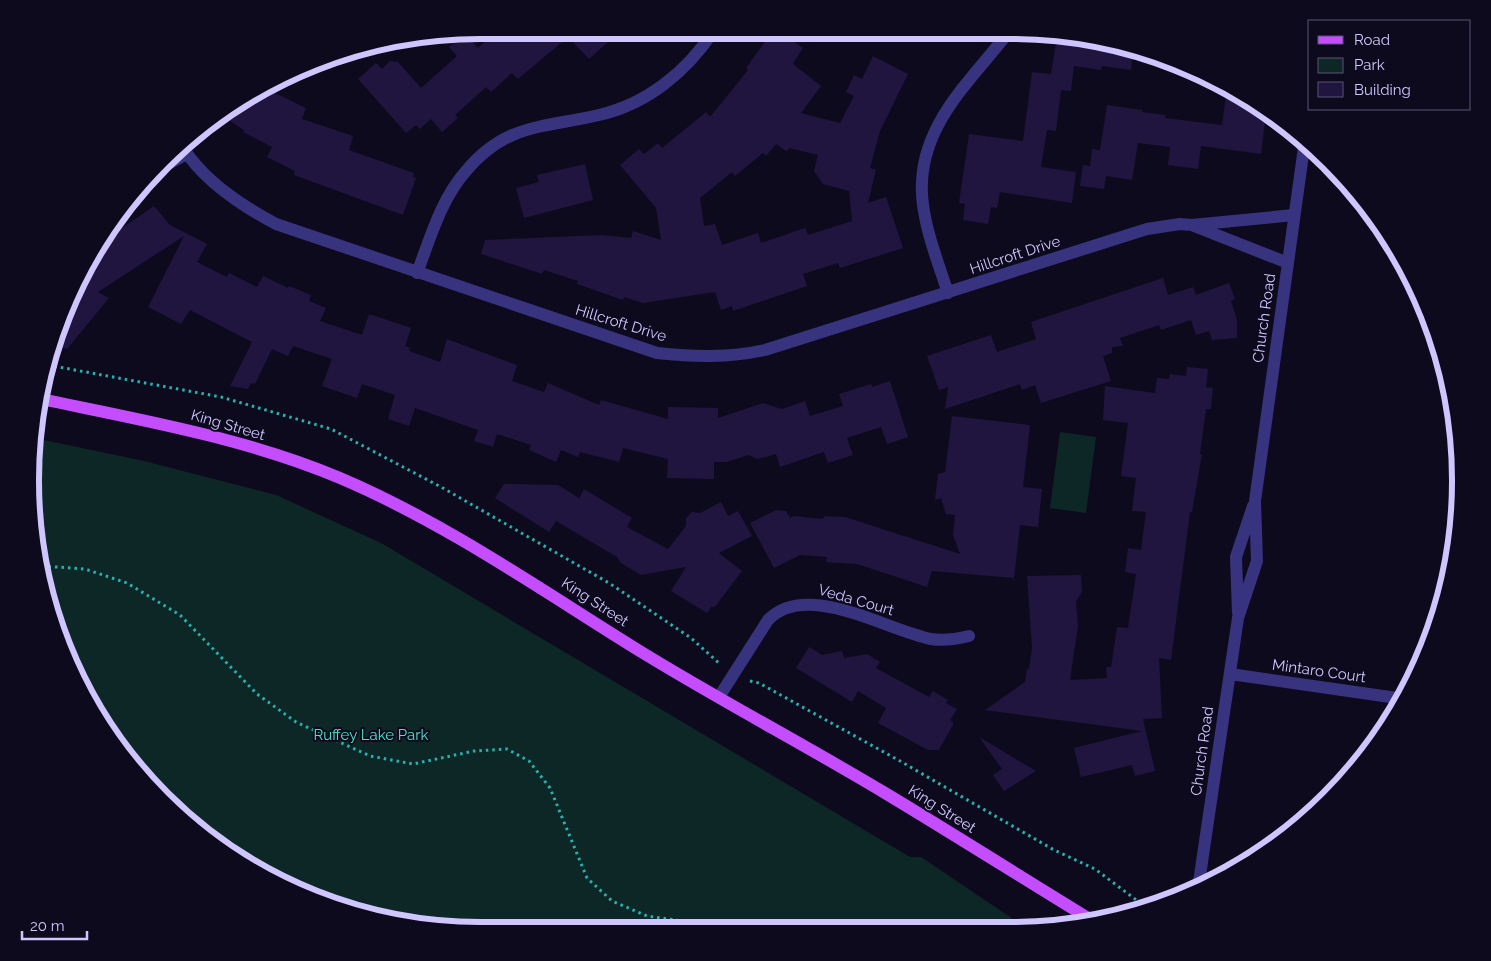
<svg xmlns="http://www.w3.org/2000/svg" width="1491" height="961" viewBox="0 0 1491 961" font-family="Raleway,sans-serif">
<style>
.green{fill:#0d2727}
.building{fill:#1f153f;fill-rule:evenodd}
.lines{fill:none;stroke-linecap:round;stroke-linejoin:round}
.path{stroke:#26b3af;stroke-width:3;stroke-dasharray:2.5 4;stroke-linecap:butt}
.minor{stroke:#38337e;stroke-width:12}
.major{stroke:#c34dff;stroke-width:12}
.labels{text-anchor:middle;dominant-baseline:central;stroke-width:4;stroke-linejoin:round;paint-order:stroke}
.street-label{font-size:15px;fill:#cfc6ff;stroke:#0e0a1d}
.park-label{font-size:15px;fill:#4de4c4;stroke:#0e0a1d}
.rim{fill:none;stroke:#cfc6ff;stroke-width:6}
</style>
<rect width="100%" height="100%" fill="#0e0a1d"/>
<path class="green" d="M 1060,432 L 1096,437 L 1086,513 L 1050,508 Z
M 34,438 L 144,461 L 276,495 L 381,543 L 910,857 L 921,857 L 1029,930 L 422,927 L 308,897 L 184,819 L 106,731 L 45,597 L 31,451 Z"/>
<path class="building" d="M 498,30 L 620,31 L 589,59 L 568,37 L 518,79 L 512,73 L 491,92 L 486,87 L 455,115 L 458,118 L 442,132 L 431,119 L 420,129 L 416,125 L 406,133 L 358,79 L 376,63 L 382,69 L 390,61 L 398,62 L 421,88 L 457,56 L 449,47 L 464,33 L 478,48 Z
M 772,32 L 781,32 L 803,48 L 793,64 L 821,86 L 801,113 L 840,123 L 854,96 L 846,92 L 854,75 L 862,79 L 873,56 L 908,74 L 880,131 L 870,168 L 876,170 L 868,203 L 886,197 L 903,248 L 840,268 L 838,263 L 803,274 L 807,286 L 733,311 L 732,306 L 721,310 L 715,292 L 643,303 L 624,297 L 623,300 L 577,284 L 578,281 L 544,270 L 542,274 L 481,254 L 485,240 L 602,235 L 631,238 L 633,231 L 661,240 L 656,208 L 620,165 L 639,149 L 644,154 L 658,143 L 662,148 L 706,112 L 710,117 L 748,70 L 746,68 ZM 776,144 L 786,151 L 789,148 L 818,155 L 814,171 L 823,184 L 849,191 L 852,221 L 808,235 L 805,228 L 761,243 L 758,233 L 722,245 L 715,224 L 704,226 L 700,198 L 732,172 L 735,176 L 763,153 L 766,156 Z
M 1073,35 L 1133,53 L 1131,70 L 1102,66 L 1101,70 L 1074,66 L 1071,91 L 1061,90 L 1056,131 L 1047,130 L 1041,167 L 1076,172 L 1072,203 L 1000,192 L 997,208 L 991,207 L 988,224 L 963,220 L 965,204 L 959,203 L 969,134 L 1023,141 L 1032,72 L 1051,74 L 1056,43 L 1072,45 Z
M 1227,88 L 1266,114 L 1261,154 L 1201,146 L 1198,169 L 1168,165 L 1170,147 L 1138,143 L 1132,180 L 1106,176 L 1104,189 L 1080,186 L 1083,165 L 1090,166 L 1092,149 L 1100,150 L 1107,105 L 1142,110 L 1142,112 L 1166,115 L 1165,118 L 1222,125 Z
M 273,92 L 306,108 L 302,119 L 353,136 L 349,150 L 414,173 L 413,177 L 416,178 L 403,215 L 294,175 L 295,171 L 267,157 L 272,147 L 243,132 L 244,130 L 227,119 Z
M 585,164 L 593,200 L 524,218 L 516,188 L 539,182 L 537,175 Z
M 154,206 L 170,225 L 207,244 L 197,262 L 227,277 L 229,273 L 257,287 L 263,276 L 288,288 L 289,286 L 311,295 L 309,301 L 326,308 L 320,321 L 362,335 L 369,314 L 411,328 L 405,346 L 410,348 L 409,351 L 440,362 L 447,339 L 517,365 L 512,381 L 544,392 L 548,383 L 599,405 L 601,400 L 668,419 L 668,407 L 718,408 L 718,418 L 763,403 L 782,409 L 805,401 L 810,416 L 843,406 L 839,394 L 871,384 L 872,387 L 890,381 L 908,437 L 887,444 L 881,427 L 847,438 L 853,455 L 828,463 L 824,452 L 780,467 L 776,454 L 758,459 L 748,455 L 727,462 L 714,462 L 714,479 L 667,478 L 668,459 L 623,448 L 619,462 L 580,452 L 578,457 L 561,450 L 556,462 L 529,450 L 531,445 L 497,434 L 493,447 L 474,441 L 478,430 L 415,408 L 409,426 L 388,419 L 395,395 L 362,384 L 357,398 L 322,386 L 332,359 L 293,346 L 288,356 L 272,349 L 255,384 L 251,383 L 248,389 L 230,386 L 252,342 L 190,310 L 181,324 L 148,307 L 184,236 L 98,292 L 109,298 L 67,349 L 52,344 L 54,335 L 105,240 Z
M 1163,278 L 1168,295 L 1193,287 L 1196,295 L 1229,283 L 1235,299 L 1231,301 L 1237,320 L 1237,338 L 1212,340 L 1209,331 L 1196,335 L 1191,320 L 1161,330 L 1159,325 L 1120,338 L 1123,346 L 1112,347 L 1112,353 L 1103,356 L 1111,381 L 1041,403 L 1035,385 L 1022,390 L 1020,384 L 945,409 L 948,387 L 939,390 L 927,356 L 991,335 L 997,352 L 1036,339 L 1031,322 Z
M 1187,367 L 1208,369 L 1206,387 L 1213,388 L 1211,409 L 1206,409 L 1200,454 L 1202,454 L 1192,512 L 1190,512 L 1171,660 L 1159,658 L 1162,718 L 1143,719 L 1155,771 L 1135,776 L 1132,765 L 1081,777 L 1074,748 L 1142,731 L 985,710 L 1025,682 L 1027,669 L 1029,669 L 1032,648 L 1027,576 L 1081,575 L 1082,592 L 1076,601 L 1078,626 L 1070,680 L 1107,678 L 1106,667 L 1111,667 L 1117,627 L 1128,628 L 1136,574 L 1125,572 L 1128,548 L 1141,550 L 1146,512 L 1132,511 L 1136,478 L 1121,476 L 1128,423 L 1103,420 L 1105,386 L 1155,393 L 1157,378 L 1169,379 L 1170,374 L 1186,376 Z
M 952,416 L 1030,425 L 1023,487 L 1042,489 L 1038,527 L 1020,525 L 1014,578 L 932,571 L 927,587 L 857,564 L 826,562 L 827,557 L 800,555 L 774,568 L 750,523 L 776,510 L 786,511 L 790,518 L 794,516 L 823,519 L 824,516 L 845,517 L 960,554 L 953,535 L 955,515 L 946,514 L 941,498 L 935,500 L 938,474 L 945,472 Z
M 504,484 L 558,485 L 579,498 L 584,489 L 632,518 L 627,527 L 668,549 L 686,526 L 686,518 L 692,512 L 700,513 L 721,502 L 728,516 L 738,511 L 752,536 L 719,553 L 742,571 L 714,608 L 712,606 L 707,613 L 671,591 L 686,567 L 641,575 L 621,563 L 617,557 L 556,521 L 549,532 L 495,498 Z
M 809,647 L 822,655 L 842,651 L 844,658 L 867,654 L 880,662 L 876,668 L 929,697 L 933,691 L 948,700 L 946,703 L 957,709 L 950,720 L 954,723 L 939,750 L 928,750 L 878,723 L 886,708 L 858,691 L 852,702 L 796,668 Z
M 979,737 L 1036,771 L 1004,791 L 993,775 L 1002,769 Z"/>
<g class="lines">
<path class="path" d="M 48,365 L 221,397 L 331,429 L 441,487 L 609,583 L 691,638 L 720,664
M 42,566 L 85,569 L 127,583 L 180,615 L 257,694 L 296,722 L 370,756 L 413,764 L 474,751 L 507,749 L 529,761 L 550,788 L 587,878 L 612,901 L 647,916 L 739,929
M 750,681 L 759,683 L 900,761 L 1054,850 L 1095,869 L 1147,908"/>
<path class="minor" d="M 184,149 C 205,182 242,206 276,224 L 657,353 C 694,357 728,358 765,350 L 1147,229 L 1180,224 L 1192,225 L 1294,215
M 168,164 L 187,154
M 1194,226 L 1288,263
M 417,273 C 430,239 441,199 466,171 C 506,123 544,128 599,115 C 647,104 686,72 713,32
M 948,293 C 939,265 927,235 923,205 C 913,132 966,86 1008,33
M 1238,613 L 1236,557 L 1253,506
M 1230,674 L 1404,699
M 719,697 L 768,620 C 806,580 886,630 931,639 C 944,641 957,639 969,636
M 1198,889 L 1238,618 L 1257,561 L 1255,501 L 1305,140"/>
<path class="major" d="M 41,399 C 141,420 245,438 340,478 C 448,524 544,592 643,653 C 723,702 805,745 885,793 C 955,835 1024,879 1093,921"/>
</g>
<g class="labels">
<g class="street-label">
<text transform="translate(1015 255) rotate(-18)">Hillcroft Drive</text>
<text transform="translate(1264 318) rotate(-82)">Church Road</text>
<text transform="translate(621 323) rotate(17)">Hillcroft Drive</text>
<text transform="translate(228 425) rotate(16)">King Street</text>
<text transform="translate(856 600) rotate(16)">Veda Court</text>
<text transform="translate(595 602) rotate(33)">King Street</text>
<text transform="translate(1319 671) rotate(8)">Mintaro Court</text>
<text transform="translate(1202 751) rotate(-82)">Church Road</text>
<text transform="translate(942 809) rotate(32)">King Street</text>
</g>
<g class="park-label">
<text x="371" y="735">Ruffey Lake Park</text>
</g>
</g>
<path d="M0 0H1491V961H0ZM480 39H1011A441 441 0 0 1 1452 480V481A441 441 0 0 1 1011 922H480A441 441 0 0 1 39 481V480A441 441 0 0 1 480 39Z" fill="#0e0a1d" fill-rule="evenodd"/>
<path class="rim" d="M480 39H1011A441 441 0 0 1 1452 480V481A441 441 0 0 1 1011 922H480A441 441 0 0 1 39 481V480A441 441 0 0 1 480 39Z"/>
<rect x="1308" y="20" width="162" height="90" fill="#0e0a1d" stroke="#5b5577"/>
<rect x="1318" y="36" width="25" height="8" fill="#c34dff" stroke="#5b5577"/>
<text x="1354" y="45" font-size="15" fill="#cfc6ff">Road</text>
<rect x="1318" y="58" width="25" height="15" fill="#0d2727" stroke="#5b5577"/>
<text x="1354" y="70" font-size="15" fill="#cfc6ff">Park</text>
<rect x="1318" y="82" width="25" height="15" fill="#1f153f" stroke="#5b5577"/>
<text x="1354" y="95" font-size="15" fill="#cfc6ff">Building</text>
<path d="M22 931v8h65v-8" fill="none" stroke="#cfc6ff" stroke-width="2.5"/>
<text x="30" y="931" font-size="15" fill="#cfc6ff" stroke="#0e0a1d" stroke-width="4" paint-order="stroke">20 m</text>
</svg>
